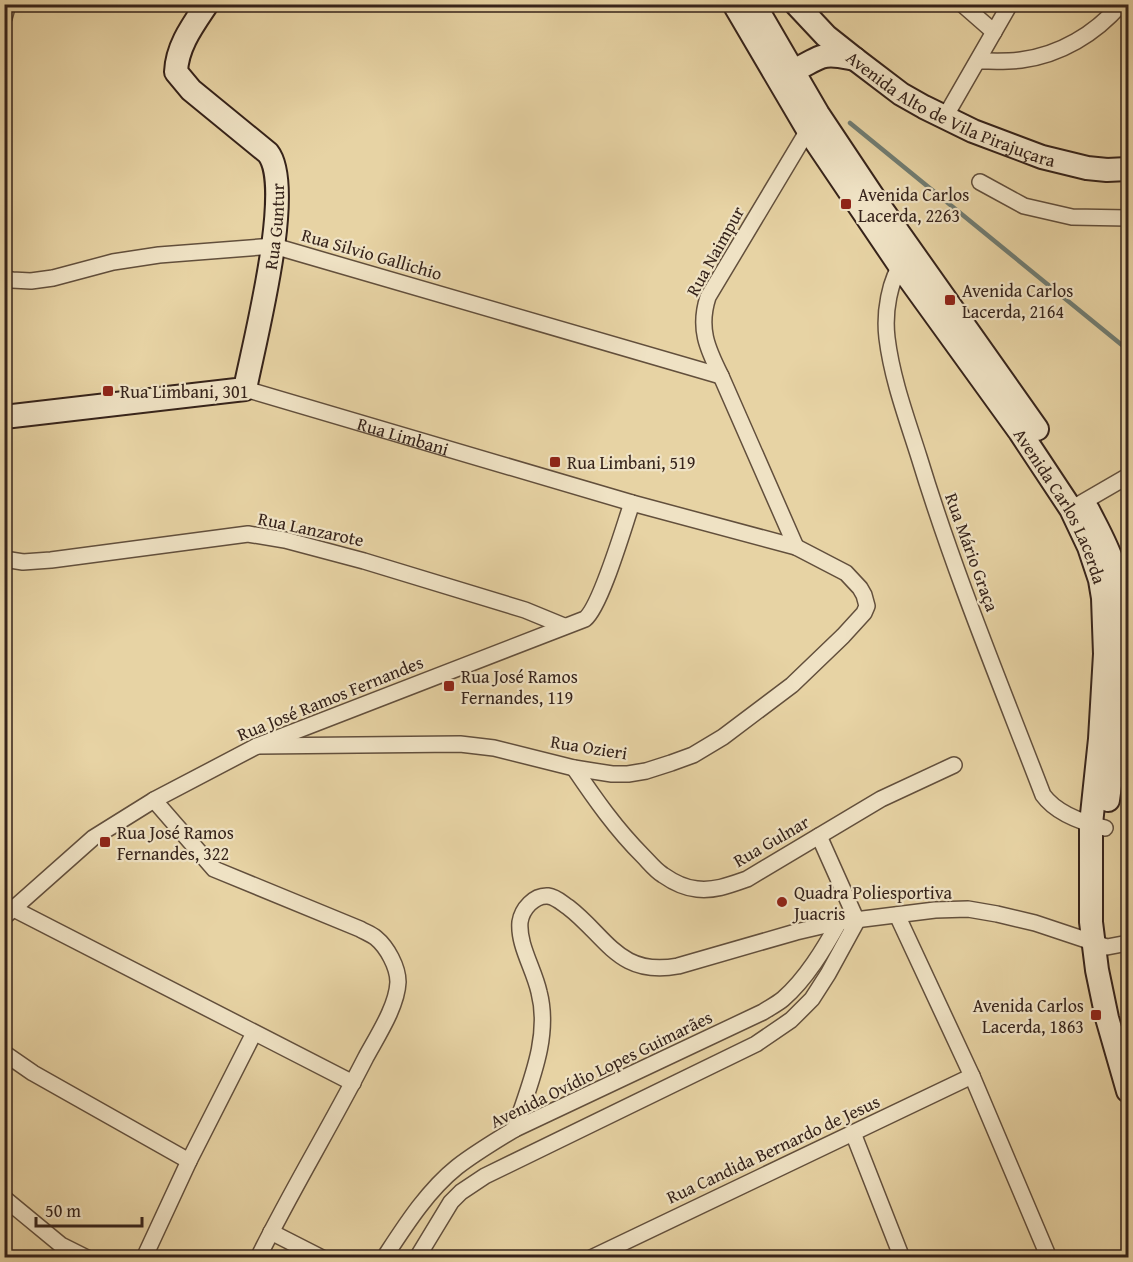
<svg xmlns="http://www.w3.org/2000/svg" width="1133" height="1262" viewBox="0 0 1133 1262" font-family="'Gentium Book Plus',serif">
<style>
.lines{fill:none;stroke-linecap:round;stroke-linejoin:round}
.stream{stroke:#707c72;stroke-width:4.5}
.street-casing{stroke:#624f3c;stroke-width:18}
.secondary-casing{stroke:#36231a;stroke-width:26}
.street{stroke:#efe2c4;stroke-width:15}
.secondary{stroke:#efe2c4;stroke-width:22}
.poi-dot{fill:#8f2418;stroke:#efe2c4;stroke-width:2}
.labels{text-anchor:middle;dominant-baseline:central;stroke-width:4.5;stroke-linejoin:round;paint-order:stroke}
.street-label{font-size:18px;fill:#36231a;stroke:#efe2c4}
.poi-label{font-size:18px;fill:#36231a;stroke:#efe2c4;text-anchor:start}
</style>
<rect width="100%" height="100%" fill="#e7d3a4"/>
<filter id="stains"><feTurbulence type="fractalNoise" baseFrequency=".00333" numOctaves="4"/><feColorMatrix values="0 0 0 0 .2 0 0 0 0 .09 0 0 0 0 .02 0 0 0 .5 -.17"/></filter>
<radialGradient id="worn" r=".72"><stop offset=".6" stop-color="#630" stop-opacity="0"/><stop offset="1" stop-color="#630" stop-opacity=".3"/></radialGradient>
<g class="lines">
<path class="stream" d="M 850,123 L 1128,350"/>
<defs>
<g id="street">
<path d="M 962,4 L 994,32"/>
<path d="M 4,18 L 8,4"/>
<path d="M 978,61 C 992,61 1007,62 1021,60 C 1060,55 1095,34 1121,4"/>
<path d="M 945,117 L 1010,4"/>
<path d="M 980,182 L 1024,206 L 1072,217 L 1128,218"/>
<path d="M 904,260 C 889,280 884,313 887,338 C 892,379 907,419 919,457 C 954,572 1000,683 1043,795 C 1056,813 1084,823 1105,828"/>
<path d="M 4,278 L 12,280 L 31,281 L 53,278 L 113,262 L 159,255 L 274,246 L 721,376"/>
<path id="s1" d="M 245,389 L 632,503 L 796,547 L 846,573 L 860,588 L 864,595 L 867,606 L 864,613 L 843,636 L 792,685 L 723,737 L 693,755 L 671,763 L 646,771 L 628,774 L 612,774 L 574,768 L 494,748 L 460,744 L 257,746"/>
<path d="M 1071,509 L 1128,476"/>
<path d="M 796,547 L 721,376 C 707,348 698,328 708,297 L 808,130 L 813,126"/>
<path d="M 4,559 L 23,562 L 51,560 L 248,534 L 285,540 L 364,561 L 525,610 L 564,626"/>
<path d="M 574,768 C 595,799 616,829 643,856 C 649,862 655,870 663,875 C 673,882 685,888 697,889 C 715,891 730,885 747,879 L 881,799 L 954,765"/>
<path d="M 154,800 L 214,869 L 360,929 C 365,932 371,934 376,938 C 387,947 398,967 398,982 C 397,1006 378,1035 366,1057 C 332,1124 292,1189 258,1258"/>
<path d="M 6,905 L 353,1083"/>
<path d="M 897,915 L 972,1076 L 1049,1258"/>
<path d="M 4,917 L 93,838 L 154,800 L 257,746 L 585,619 C 601,606 624,526 632,503"/>
<path d="M 4,1053 L 33,1073 L 189,1161"/>
<path d="M 515,1129 C 529,1085 551,1038 539,992 C 534,969 518,945 520,922 C 522,909 534,895 548,896 C 556,897 562,903 568,907 C 607,937 619,977 678,966 L 796,932 L 839,922 L 935,910 L 968,909 L 997,914 L 1035,923 L 1107,947 L 1128,943"/>
<path d="M 853,1133 L 902,1258"/>
<path d="M 4,1198 L 61,1245 L 87,1258"/>
<path d="M 271,1232 L 322,1258"/>
<path d="M 144,1258 L 189,1161 L 254,1033"/>
<path d="M 384,1258 C 405,1226 427,1191 457,1167 C 475,1153 495,1141 515,1129 L 763,1012 C 769,1008 777,1004 783,999 C 806,979 824,949 839,922"/>
<path d="M 417,1258 L 451,1202 L 461,1192 L 485,1176 L 756,1044 L 791,1020 L 812,999 L 828,974 L 857,921 L 819,836"/>
<path d="M 591,1258 L 972,1076"/>
</g>
<g id="secondary">
<path id="s2" d="M 734,4 L 808,130 L 900,266 L 1020,432 L 1071,509 L 1089,547 L 1100,580 L 1103,598 L 1105,654 L 1100,739 L 1091,824 L 1091,922 L 1097,970 L 1107,1018 L 1128,1091"/>
<path d="M 754,4 L 818,114 L 876,201 L 1037,429"/>
<path id="s3" d="M 796,4 L 826,36 L 855,59 L 901,94 L 924,107 L 973,131 L 1042,157 L 1087,168 L 1107,170 L 1128,169"/>
<path d="M 780,70 C 798,73 805,63 821,57 C 832,53 844,57 855,59"/>
<path id="s4" d="M 4,417 L 245,389 C 254,343 295,187 268,153 L 191,90 L 176,72 C 177,46 193,25 207,4"/>
<path d="M 1088,510 C 1097,528 1107,545 1113,564 C 1120,585 1120,609 1121,631 C 1122,688 1116,744 1108,800"/>
</g>
</defs>
<use href="#street" class="street-casing"/>
<use href="#secondary" class="secondary-casing"/>
<use href="#street" class="street"/>
<use href="#secondary" class="secondary"/>
</g>
<g class="poi-dot">
<rect x="840" y="198" width="12" height="12" rx="3"/>
<rect x="944" y="294" width="12" height="12" rx="3"/>
<rect x="102" y="385" width="12" height="12" rx="3"/>
<rect x="549" y="456" width="12" height="12" rx="3"/>
<rect x="443" y="680" width="12" height="12" rx="3"/>
<rect x="99" y="836" width="12" height="12" rx="3"/>
<circle cx="782" cy="902" r="6"/>
<rect x="1090" y="1009" width="12" height="12" rx="3"/>
</g>
<g class="labels">
<g class="street-label">
<text stroke="none"><textPath href="#s3" startOffset="190">Avenida Alto de Vila Pirajuçara</textPath></text>
<text stroke="none"><textPath href="#s4" startOffset="408">Rua Guntur</textPath></text>
<text transform="translate(715 251) rotate(-61)">Rua Naimpur</text>
<text transform="translate(372 254) rotate(16)">Rua Silvio Gallichio</text>
<text stroke="none"><textPath href="#s1" startOffset="165">Rua Limbani</textPath></text>
<text stroke="none"><textPath href="#s2" startOffset="600">Avenida Carlos Lacerda</textPath></text>
<text transform="translate(311 529) rotate(12)">Rua Lanzarote</text>
<text transform="translate(972 552) rotate(70)">Rua Mário Graça</text>
<text transform="translate(330 698) rotate(-22)">Rua José Ramos Fernandes</text>
<text transform="translate(589 747) rotate(9)">Rua Ozieri</text>
<text transform="translate(771 841) rotate(-30)">Rua Gulnar</text>
<text transform="translate(601 1069) rotate(-26)">Avenida Ovídio Lopes Guimarães</text>
<text transform="translate(773 1149) rotate(-25)">Rua Candida Bernardo de Jesus</text>
</g>
<g class="poi-label">
<text x="858" y="194">Avenida Carlos<tspan x="858" dy="21">Lacerda, 2263</tspan></text>
<text x="962" y="290">Avenida Carlos<tspan x="962" dy="21">Lacerda, 2164</tspan></text>
<text x="120" y="391">Rua Limbani, 301</text>
<text x="567" y="462">Rua Limbani, 519</text>
<text x="461" y="676">Rua José Ramos<tspan x="461" dy="21">Fernandes, 119</tspan></text>
<text x="117" y="832">Rua José Ramos<tspan x="117" dy="21">Fernandes, 322</tspan></text>
<text x="794" y="892">Quadra Poliesportiva<tspan x="794" dy="21">Juacris</tspan></text>
<text x="1084" y="1005" text-anchor="end">Avenida Carlos<tspan x="1084" dy="21">Lacerda, 1863</tspan></text>
</g>
</g>
<rect width="1133" height="1262" fill="none" stroke="#e7d3a4" stroke-width="24"/>
<rect x="6" y="6" width="1121" height="1250" fill="none" stroke="#36231a" stroke-width="3"/>
<rect x="12" y="12" width="1109" height="1238" fill="none" stroke="#36231a" stroke-width="1.5"/>
<path d="M36 1217v9h106v-9" fill="none" stroke="#36231a" stroke-width="3"/>
<text x="45" y="1217" font-size="18" fill="#36231a" stroke="#efe2c4" stroke-width="4.5" paint-order="stroke">50 m</text>
<rect width="100%" height="100%" filter="url(#stains)"/>
<rect width="100%" height="100%" fill="url(#worn)"/>
</svg>
